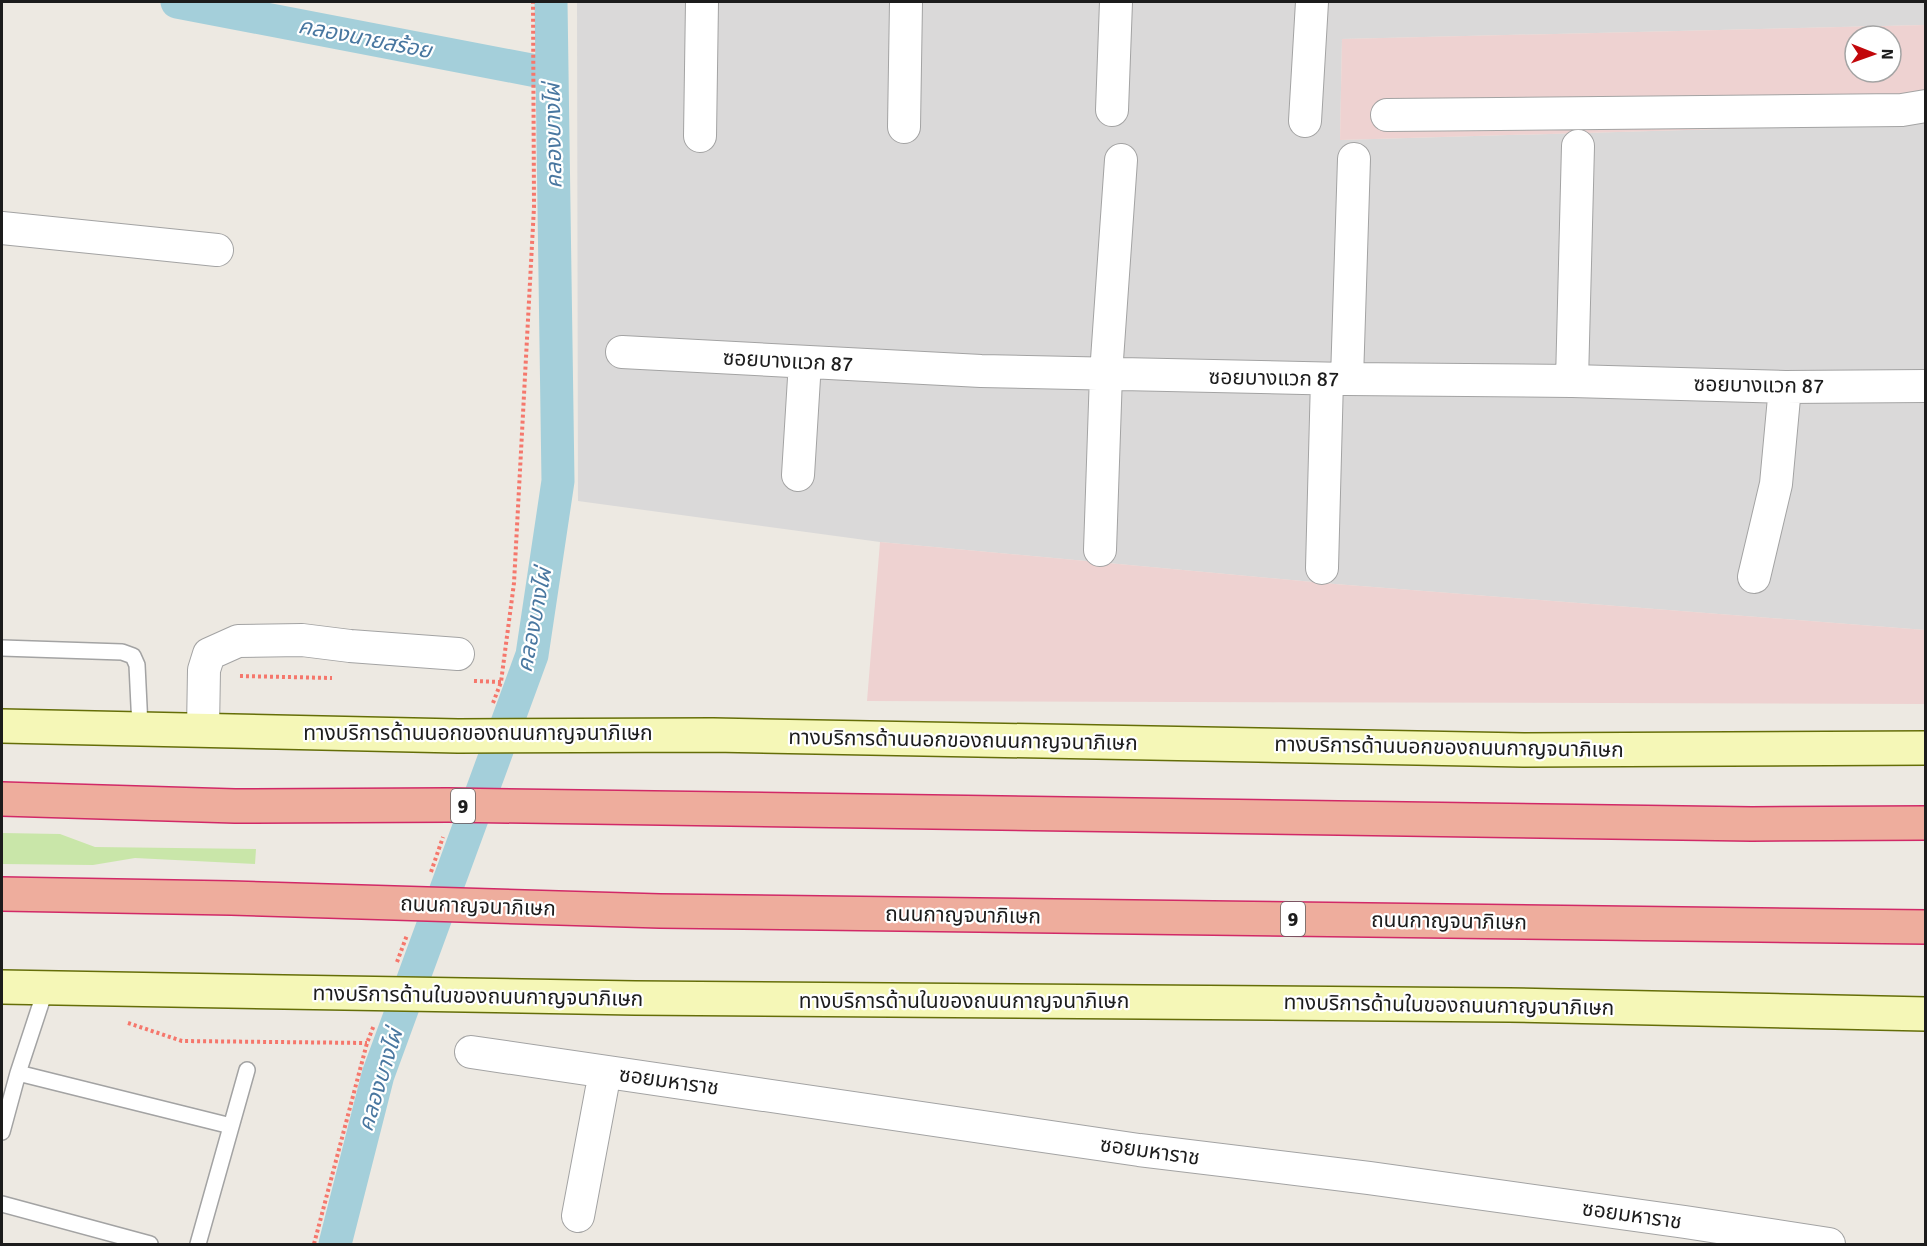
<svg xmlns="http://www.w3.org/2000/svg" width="1927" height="1246" viewBox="0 0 1927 1246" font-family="Signika,'Noto Sans Thai',sans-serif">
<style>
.residential{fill:#dad9d9}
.commercial{fill:#eed2d1;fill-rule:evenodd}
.grass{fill:#c9e6a9}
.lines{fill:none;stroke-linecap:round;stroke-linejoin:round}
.canal{stroke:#a4cfda;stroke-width:33}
.service-casing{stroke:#a3a3a3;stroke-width:18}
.minor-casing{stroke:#a3a3a3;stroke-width:34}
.secondary-casing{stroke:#656e08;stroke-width:36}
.trunk-casing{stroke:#d12967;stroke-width:36}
.path{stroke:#f5776c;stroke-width:4;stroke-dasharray:3 3;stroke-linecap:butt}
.service{stroke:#fff;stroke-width:15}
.minor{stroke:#fff;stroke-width:32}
.secondary{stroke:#f5f7b7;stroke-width:33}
.trunk{stroke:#eead9d;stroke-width:33}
.labels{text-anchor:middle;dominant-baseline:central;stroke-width:4.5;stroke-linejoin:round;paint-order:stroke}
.shield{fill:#fff;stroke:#606060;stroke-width:1.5}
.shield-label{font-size:20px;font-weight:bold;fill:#1c1c1c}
.street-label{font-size:21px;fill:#1c1c1c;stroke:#fff}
.water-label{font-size:22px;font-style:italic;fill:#4977a0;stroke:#fff}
</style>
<rect width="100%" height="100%" fill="#ede9e2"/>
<path class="residential" d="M 577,2 L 1925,2 L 1925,25 L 1342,39 L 1340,140 L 1925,123 L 1925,630 L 1335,584 L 880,542 L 578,501 Z"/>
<path class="commercial" d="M 1925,25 L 1925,123 L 1340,140 L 1342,39 ZM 1855,36 L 1891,36 L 1891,72 L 1855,72 Z
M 880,542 L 1335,584 L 1925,630 L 1925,704 L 867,701 Z"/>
<path class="grass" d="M 2,833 L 60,834 L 95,847 L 256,849 L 255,864 L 135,858 L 93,865 L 2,864 Z"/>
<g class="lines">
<path class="canal" d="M 177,2 L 552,74
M 335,1244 L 378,1075 L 532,655 L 558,481 L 551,2"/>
<defs>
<path id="service" d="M 2,648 L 122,652 L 133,656 L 137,665 L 140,727
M 18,1073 L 231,1126
M 2,1132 L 18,1073 L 46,988
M 2,1204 L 150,1244
M 198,1244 L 247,1070"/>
<path id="minor" d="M 1112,110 L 1116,2
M 1387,115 L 1902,110 L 1926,106
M 1305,121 L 1312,2
M 904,127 L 906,2
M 700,136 L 702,2
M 2,228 L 217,250
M 622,352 L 981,371 L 1347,379 L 1572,381 L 1785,387 L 1926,386
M 1347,379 L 1354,159
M 1572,381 L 1578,146
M 798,475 L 805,362
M 1100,550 L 1106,374 L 1121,160
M 1322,568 L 1327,379
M 1754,577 L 1776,484 L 1785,387
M 203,729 L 204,670 L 209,654 L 238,641 L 302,640 L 350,646 L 458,654
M 471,1052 L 1139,1150 L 1369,1178 L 1685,1222 L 1829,1244
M 578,1216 L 605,1072"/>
<path id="secondary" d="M 2,726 L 458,736 L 713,735 L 1524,750 L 1926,748
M 2,987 L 635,998 L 1509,1005 L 1926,1014"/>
<path id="trunk" d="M 2,799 L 235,806 L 448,805 L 1752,824 L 1926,823
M 2,894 L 231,898 L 660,911 L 1926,927"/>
</defs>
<use href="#service" class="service-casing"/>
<use href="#minor" class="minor-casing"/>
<use href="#secondary" class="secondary-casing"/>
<use href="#trunk" class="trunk-casing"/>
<path class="path" d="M 240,676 L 332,678
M 474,681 L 501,682
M 493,703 L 501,682 L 514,583 L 534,207 L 533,2
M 431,872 L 443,837
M 397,962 L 407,935
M 128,1023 L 182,1041 L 367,1043
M 314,1244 L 367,1043 L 374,1025"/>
<use href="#service" class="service"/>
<use href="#minor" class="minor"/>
<use href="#secondary" class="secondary"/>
<use href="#trunk" class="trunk"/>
</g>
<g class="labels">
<g class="shield">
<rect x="451" y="789" width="24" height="34" rx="4.5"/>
<rect x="1281" y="902" width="24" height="34" rx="4.5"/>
</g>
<g class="shield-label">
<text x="463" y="806">9</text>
<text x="1293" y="919">9</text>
</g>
<g class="street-label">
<text transform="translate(788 361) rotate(3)">ซอยบางแวก 87</text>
<text transform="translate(1274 378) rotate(1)">ซอยบางแวก 87</text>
<text transform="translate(1759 385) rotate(1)">ซอยบางแวก 87</text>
<text x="478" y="733">ทางบริการด้านนอกของถนนกาญจนาภิเษก</text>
<text transform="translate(963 740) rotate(1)">ทางบริการด้านนอกของถนนกาญจนาภิเษก</text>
<text transform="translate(1449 747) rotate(1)">ทางบริการด้านนอกของถนนกาญจนาภิเษก</text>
<text transform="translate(478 906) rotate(2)">ถนนกาญจนาภิเษก</text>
<text transform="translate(963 915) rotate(1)">ถนนกาญจนาภิเษก</text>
<text transform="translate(1449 921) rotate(1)">ถนนกาญจนาภิเษก</text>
<text transform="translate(478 996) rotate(1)">ทางบริการด้านในของถนนกาญจนาภิเษก</text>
<text x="964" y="1001">ทางบริการด้านในของถนนกาญจนาภิเษก</text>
<text transform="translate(1449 1005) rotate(1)">ทางบริการด้านในของถนนกาญจนาภิเษก</text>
<text transform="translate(669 1081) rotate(8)">ซอยมหาราช</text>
<text transform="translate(1150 1151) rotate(8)">ซอยมหาราช</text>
<text transform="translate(1632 1215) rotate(8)">ซอยมหาราช</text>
</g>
<g class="water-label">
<text transform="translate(365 38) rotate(11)">คลองนายสร้อย</text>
<text transform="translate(553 136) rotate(-91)">คลองบางไผ่</text>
<text transform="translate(534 620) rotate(-79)">คลองบางไผ่</text>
<text transform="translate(380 1080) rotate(-73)">คลองบางไผ่</text>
</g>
</g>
<rect width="1927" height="1246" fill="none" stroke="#1c1c1c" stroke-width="6"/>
<g transform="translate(1873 54) rotate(91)"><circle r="28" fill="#ffffff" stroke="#a4a4a4" stroke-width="1.5"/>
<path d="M0-4.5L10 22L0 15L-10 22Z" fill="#c2070b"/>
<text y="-9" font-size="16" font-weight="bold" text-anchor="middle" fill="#1c1c1c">N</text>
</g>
</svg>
